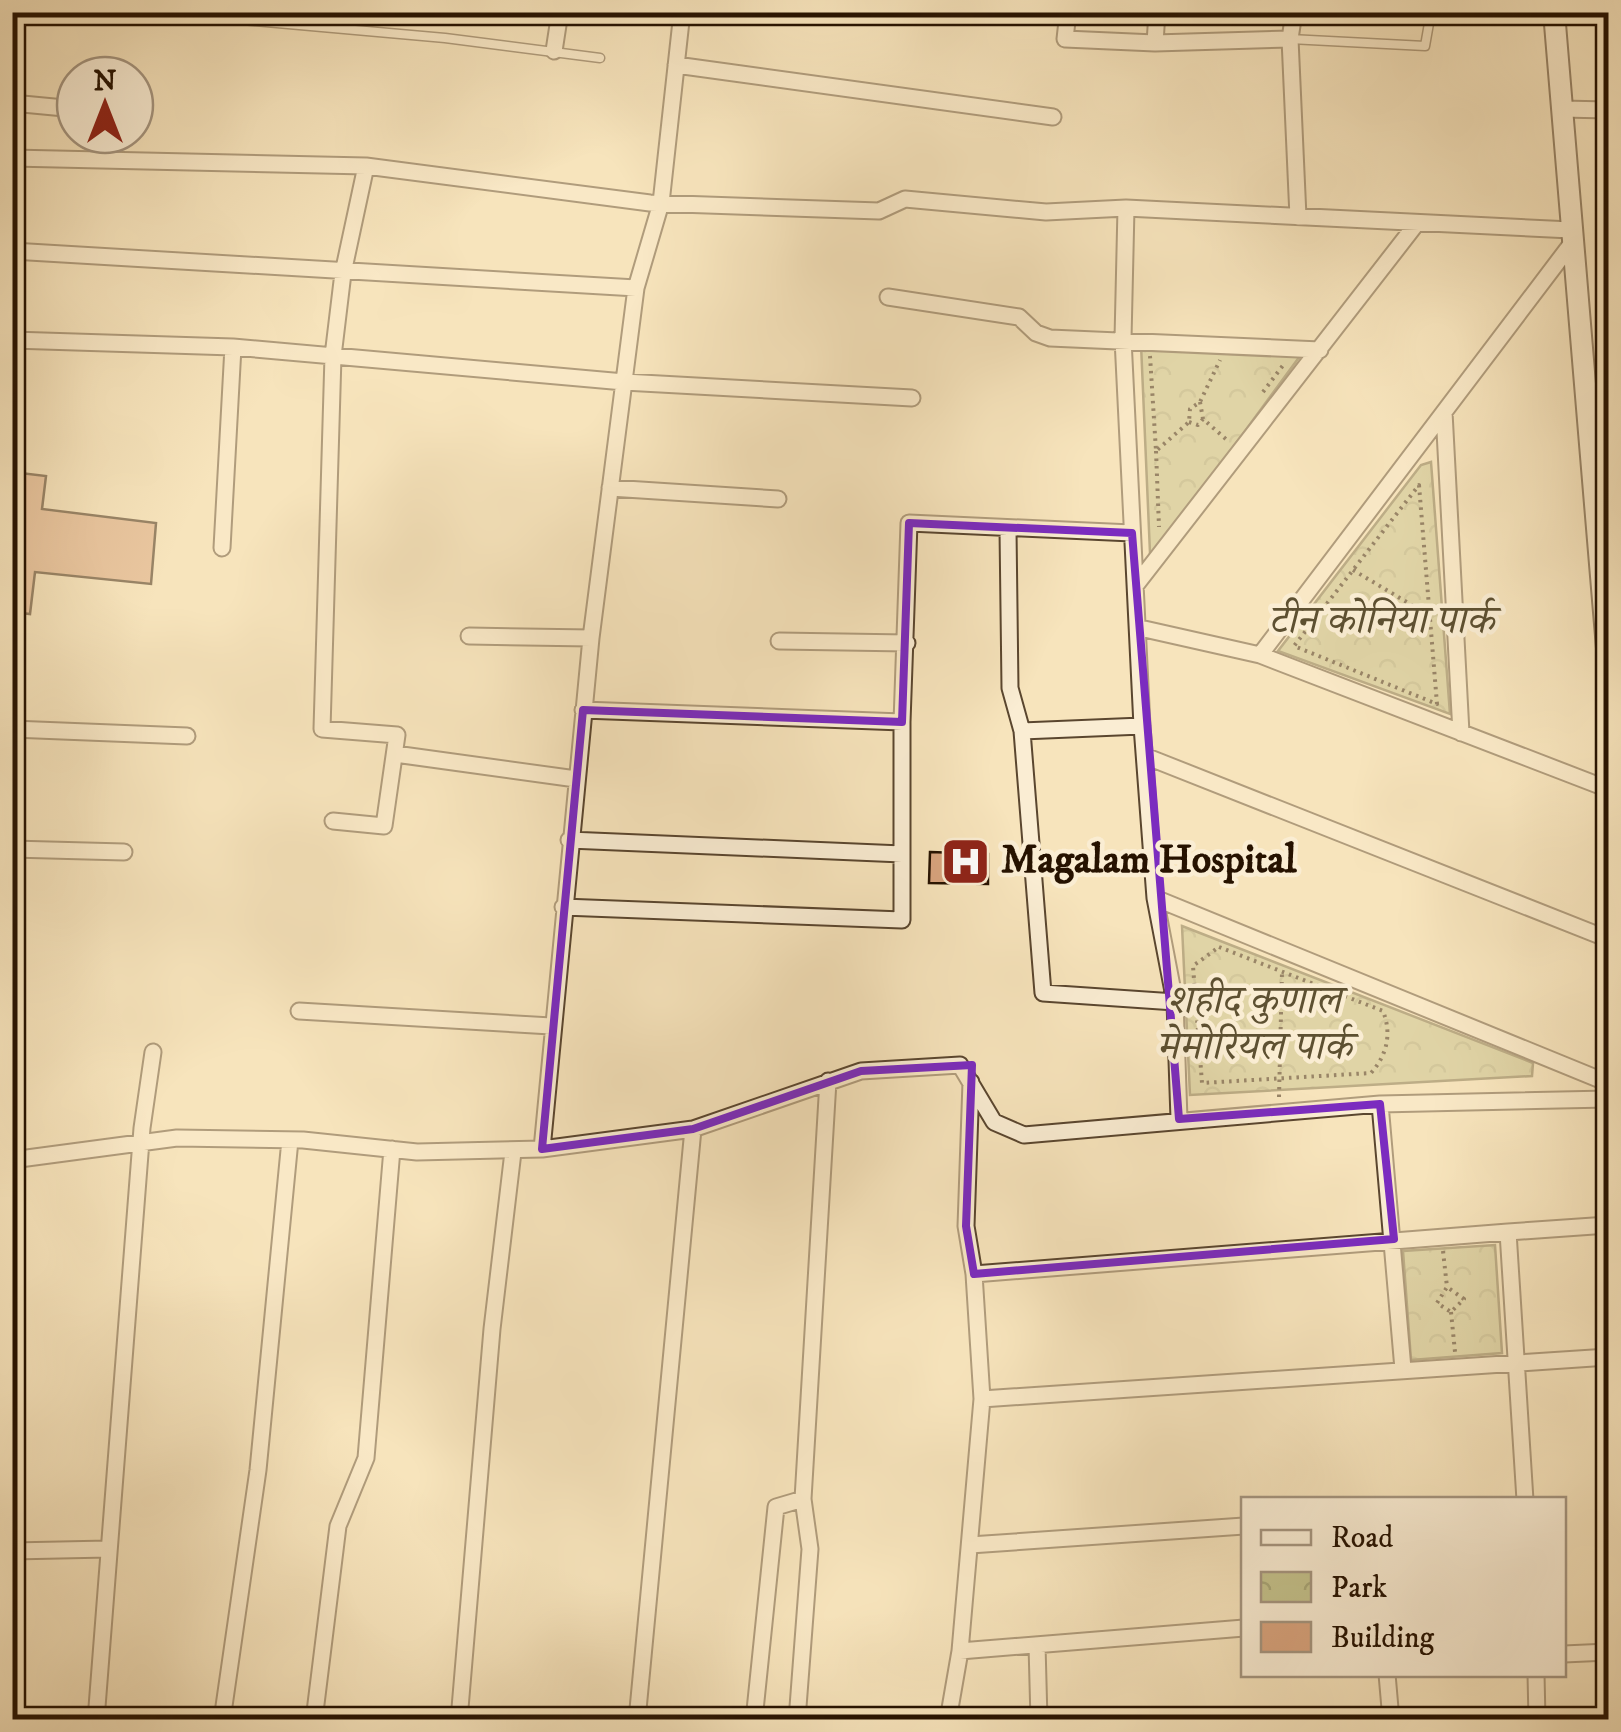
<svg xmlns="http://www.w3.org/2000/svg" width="1621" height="1732" viewBox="0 0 1621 1732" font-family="'IM FELL DW Pica','Noto Serif Devanagari',serif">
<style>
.park{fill:url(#park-crowns);stroke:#756a46;stroke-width:2.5}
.building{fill:#d9a47e;stroke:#261200;stroke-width:2.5}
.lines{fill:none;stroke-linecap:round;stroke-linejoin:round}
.lane-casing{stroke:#5a462f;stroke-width:11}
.street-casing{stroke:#5a462f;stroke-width:19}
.secondary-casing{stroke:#261200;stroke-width:24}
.path{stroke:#261200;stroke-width:4;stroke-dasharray:2.5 5;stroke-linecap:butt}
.lane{stroke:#faedd3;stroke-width:8}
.street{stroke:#faedd3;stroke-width:15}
.secondary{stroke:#faedd3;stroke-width:20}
.marked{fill:none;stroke:#7b2cbf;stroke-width:8;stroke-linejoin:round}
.labels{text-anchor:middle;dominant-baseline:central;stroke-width:9;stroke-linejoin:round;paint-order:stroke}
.park-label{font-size:40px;font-style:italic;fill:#5d5031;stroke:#faedd3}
.poi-label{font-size:40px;font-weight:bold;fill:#261200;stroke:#faedd3;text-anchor:start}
</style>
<defs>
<pattern id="park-crowns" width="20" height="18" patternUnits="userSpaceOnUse" patternTransform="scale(2.5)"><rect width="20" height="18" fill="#c4c28c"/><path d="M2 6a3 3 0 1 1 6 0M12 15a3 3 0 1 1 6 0" fill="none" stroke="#a8a677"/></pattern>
</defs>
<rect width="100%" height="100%" fill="#f7e4bc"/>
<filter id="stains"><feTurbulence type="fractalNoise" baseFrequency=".002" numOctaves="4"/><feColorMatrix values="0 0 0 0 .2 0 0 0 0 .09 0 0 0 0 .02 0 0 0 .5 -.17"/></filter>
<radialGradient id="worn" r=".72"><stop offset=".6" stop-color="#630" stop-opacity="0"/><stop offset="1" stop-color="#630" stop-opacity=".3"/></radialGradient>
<path class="park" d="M 1141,344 L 1300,356 L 1155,554 L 1150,553 Z
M 1431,462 L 1450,714 L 1278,651 L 1421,465 Z
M 1182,926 L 1533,1063 L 1532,1076 L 1190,1095 Z
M 1495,1245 L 1502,1353 L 1411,1360 L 1403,1251 Z"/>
<path class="building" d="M 12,472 L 46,476 L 42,509 L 156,523 L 151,584 L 35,572 L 30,614 L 12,612 Z
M 930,852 L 988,854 L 988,884 L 929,883 Z"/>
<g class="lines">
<defs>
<path id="lane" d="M 153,12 L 445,38 L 600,58
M 1290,39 L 1425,46 L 1431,12"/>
<path id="street" d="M 1068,12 L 1065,39 L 1155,43 L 1290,39 L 1298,217
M 1290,39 L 1294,12
M 1155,43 L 1157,12
M 554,51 L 560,12
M 676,65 L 1053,117
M 12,103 L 75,109
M 1562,109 L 1608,110
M 12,158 L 366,166 L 650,203 L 879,211 L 905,199 L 1046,212 L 1126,208 L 1571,230
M 1126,208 L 1123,339 L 1142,726 L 1155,898 L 1175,1002 L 1179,1119
M 12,251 L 636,288
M 888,297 L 1019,317 L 1036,333 L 1050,338 L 1320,350
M 12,340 L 233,347 L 624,382 L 912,398
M 1586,404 L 1608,405
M 1444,412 L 1461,733
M 610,488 L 778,499
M 1008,530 L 1010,688 L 1022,731
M 222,548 L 233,347
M 1136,585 L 1417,223
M 1140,628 L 1260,655 L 1572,243
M 469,636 L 591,638
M 779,641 L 907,643
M 1260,655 L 1608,789
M 583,710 L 902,722 L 909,523 L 1132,533
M 1142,726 L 1022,731 L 1043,993 L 1175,1002
M 12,729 L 187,736
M 395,754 L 576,779
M 1145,756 L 1608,939
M 333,821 L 384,826 L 397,735 L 322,729 L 333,356 L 343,273 L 366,166
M 569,840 L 902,854
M 12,849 L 124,852
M 1155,898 L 1608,1083
M 563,907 L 902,920 L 902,722
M 299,1011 L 551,1026
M 971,1082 L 966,1226 L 974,1274
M 1380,1104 L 1403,1369
M 542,1149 L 591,638 L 636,288 L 661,203 L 682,12
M 12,1160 L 177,1138 L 303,1140 L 417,1152 L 542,1149 L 693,1129 L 861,1071 L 960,1065 L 994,1122 L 1024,1135 L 1380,1104 L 1608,1099
M 1508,1232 L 1608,1225
M 982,1399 L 1608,1357
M 970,1545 L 1244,1526
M 12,1551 L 108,1549
M 1037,1645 L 1039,1720
M 960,1651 L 1244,1628
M 1564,1654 L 1608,1652
M 1387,1674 L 1391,1720
M 1536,1674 L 1537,1720
M 96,1720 L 142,1128 L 153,1052
M 222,1720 L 258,1470 L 290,1140
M 314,1720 L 338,1526 L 366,1458 L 392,1149
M 459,1720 L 492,1329 L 513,1152
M 637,1720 L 693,1129
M 754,1720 L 776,1507 L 803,1499 L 828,1081
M 797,1720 L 810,1549 L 803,1499
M 948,1720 L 960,1651 L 982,1399 L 974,1274 L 1508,1232 L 1525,1500"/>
<path id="secondary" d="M 1554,12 L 1608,660"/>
</defs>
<use href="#lane" class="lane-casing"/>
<use href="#street" class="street-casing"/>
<use href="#secondary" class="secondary-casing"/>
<path class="path" d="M 1150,356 L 1156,451 L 1189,422 L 1190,409 L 1200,402 L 1220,360
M 1263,392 L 1284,364
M 1200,402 L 1203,419 L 1227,440
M 1189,422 L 1198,425 L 1203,419
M 1156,451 L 1159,527
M 1419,485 L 1437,704 L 1294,646 Z
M 1353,570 L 1430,616
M 1219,947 L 1383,1011 C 1392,1034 1387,1055 1371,1073 L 1202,1083 L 1193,966 Z
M 1279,1097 L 1282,972
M 1443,1251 L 1447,1287 L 1437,1303 L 1451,1312 L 1464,1299 L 1447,1287
M 1451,1312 L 1455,1352"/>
<use href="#lane" class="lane"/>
<use href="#street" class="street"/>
<use href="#secondary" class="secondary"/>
</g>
<path d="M0 0H1621V1732H0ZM 909,523 L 1132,533 L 1179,1119 L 1380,1104 L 1394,1239 L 974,1274 L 966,1226 L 972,1065 L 861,1071 L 693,1129 L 542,1149 L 583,710 L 902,722 Z" fill="#f7e4bc" fill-opacity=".55" fill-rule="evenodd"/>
<path class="marked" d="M 909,523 L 1132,533 L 1179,1119 L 1380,1104 L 1394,1239 L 974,1274 L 966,1226 L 972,1065 L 861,1071 L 693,1129 L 542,1149 L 583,710 L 902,722 Z"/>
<defs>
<symbol id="hospital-square" viewBox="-11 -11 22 22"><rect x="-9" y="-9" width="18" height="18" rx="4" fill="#8f2418" stroke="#faedd3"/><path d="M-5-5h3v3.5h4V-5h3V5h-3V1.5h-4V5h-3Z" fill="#fff"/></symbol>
</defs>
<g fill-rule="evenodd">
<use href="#hospital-square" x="938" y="834" width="55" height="55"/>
</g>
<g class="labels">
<g class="park-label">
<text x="1381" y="622">टीन कोनिया पार्क</text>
<text x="1254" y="1002">शहीद कुणाल<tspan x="1254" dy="46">मेमोरियल पार्क</tspan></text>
</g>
<g class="poi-label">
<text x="1001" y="861">Magalam Hospital</text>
</g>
</g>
<rect width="1621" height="1732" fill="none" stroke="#f7e4bc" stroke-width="50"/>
<rect x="15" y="15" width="1591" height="1702" fill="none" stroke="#261200" stroke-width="5"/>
<rect x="25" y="25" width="1571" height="1682" fill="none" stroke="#261200" stroke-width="2.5"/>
<rect x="1241" y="1497" width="325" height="180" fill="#faedd3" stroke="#a5957f" stroke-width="2.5"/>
<rect x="1261" y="1530" width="50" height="15" fill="#faedd3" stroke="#a5957f" stroke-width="2.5"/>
<text x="1331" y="1547" font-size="30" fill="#261200">Road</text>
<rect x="1261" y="1572" width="50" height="30" fill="url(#park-crowns)" stroke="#a5957f" stroke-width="2.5"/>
<text x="1331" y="1597" font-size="30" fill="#261200">Park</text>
<rect x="1261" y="1622" width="50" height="30" fill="#d9a47e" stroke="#a5957f" stroke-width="2.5"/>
<text x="1331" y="1647" font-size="30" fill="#261200">Building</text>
<g transform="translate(105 105)"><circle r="48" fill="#faedd3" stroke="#a5957f" stroke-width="2.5"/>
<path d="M0-8L18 38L0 25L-18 38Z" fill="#8f2418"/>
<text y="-15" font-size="28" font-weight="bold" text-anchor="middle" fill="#261200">N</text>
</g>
<rect width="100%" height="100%" filter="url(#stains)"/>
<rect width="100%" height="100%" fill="url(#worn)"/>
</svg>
